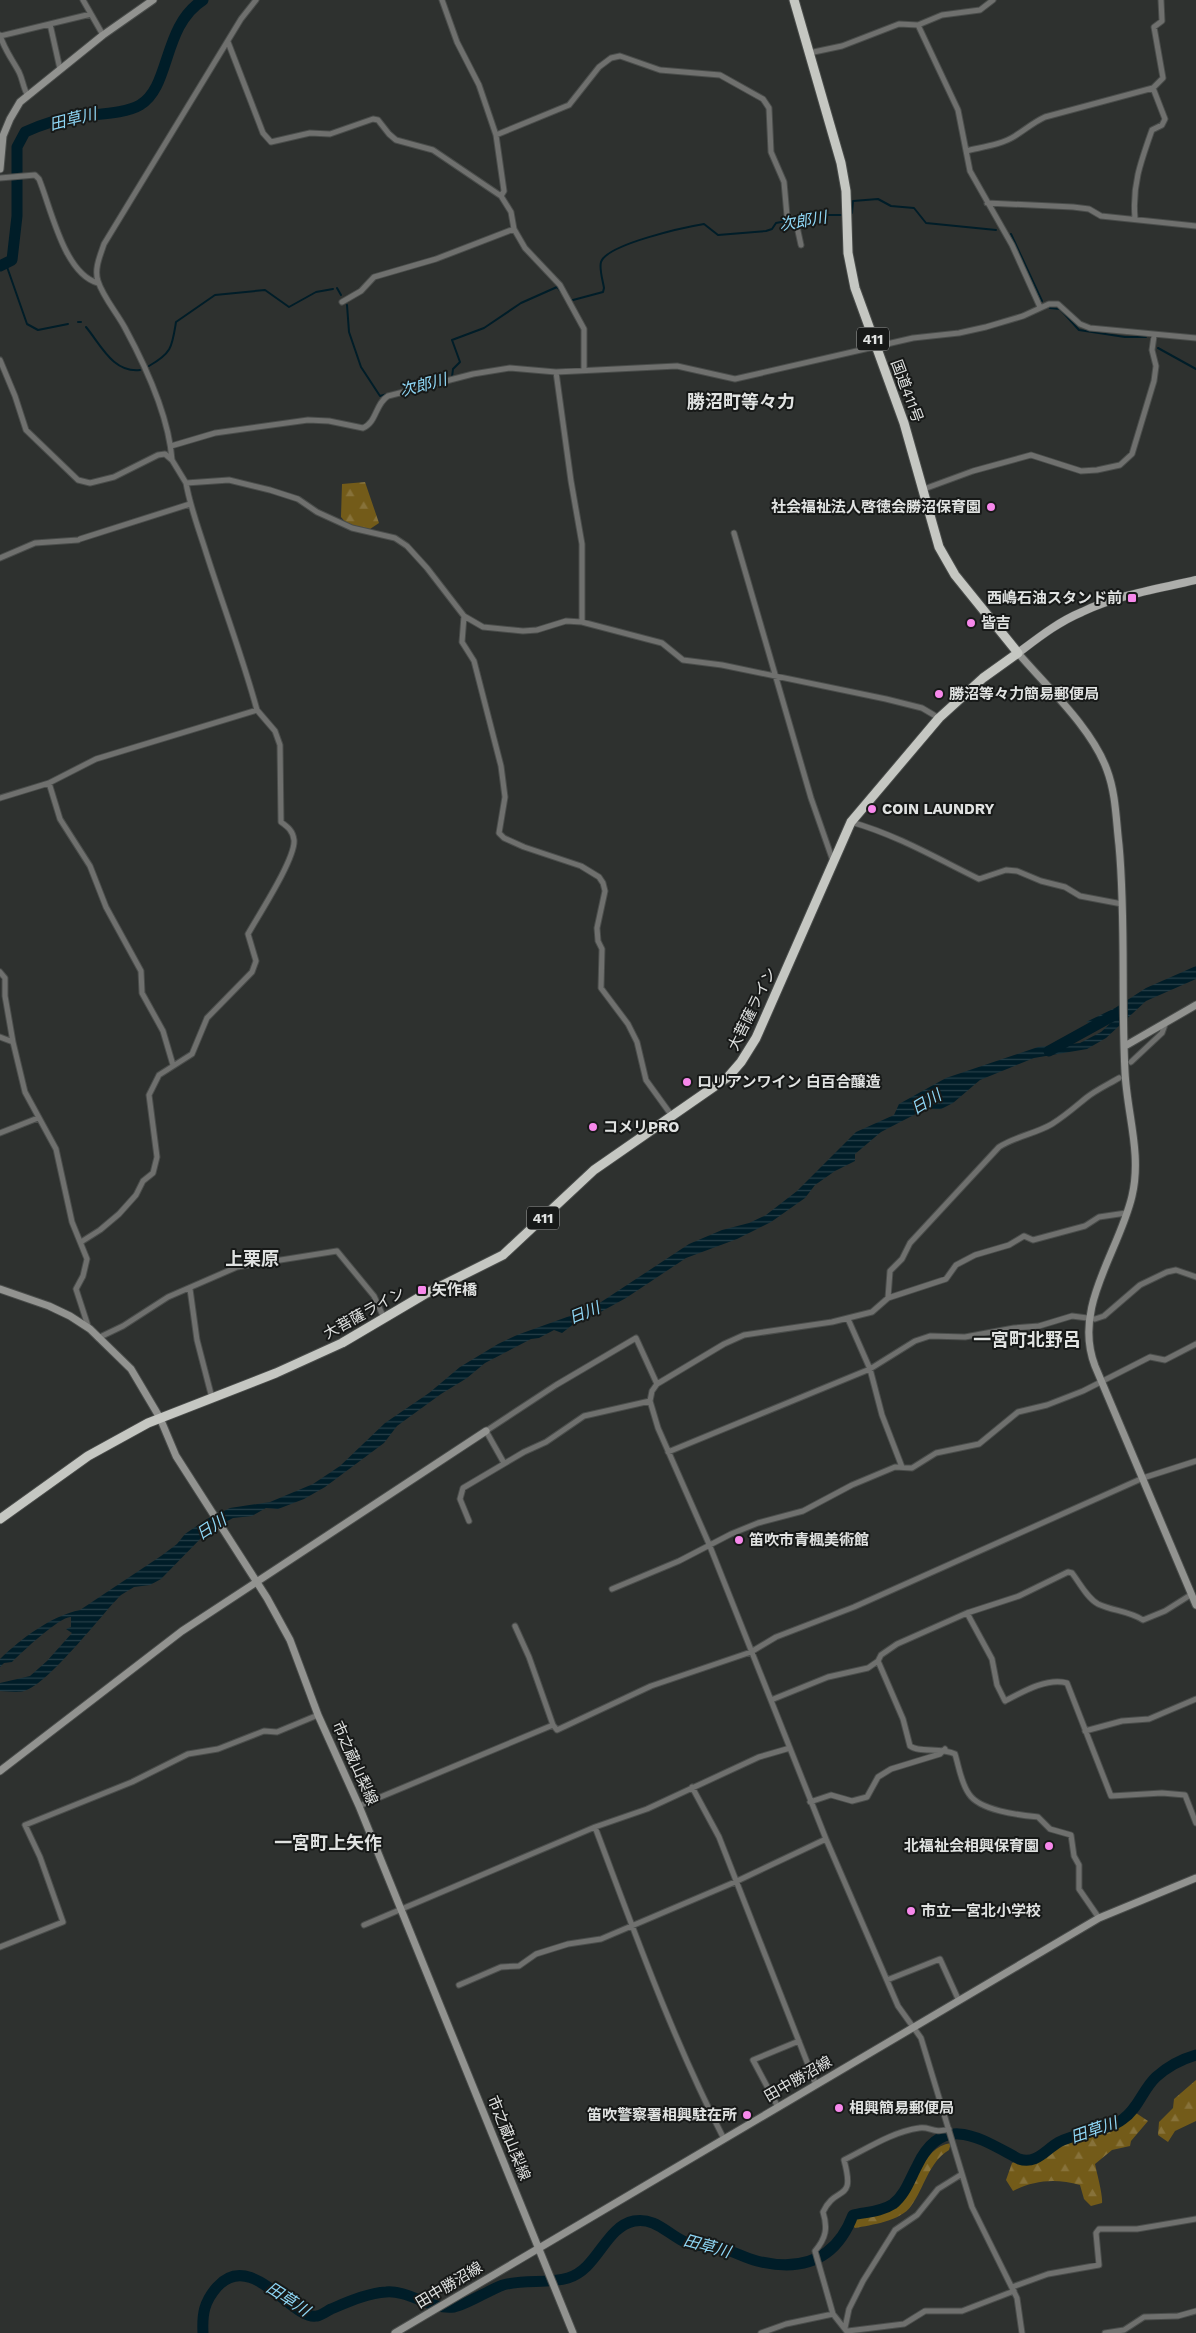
<svg xmlns="http://www.w3.org/2000/svg" width="1196" height="2333" viewBox="0 0 1196 2333" font-family="'Work Sans','Noto Sans JP',sans-serif">
<style>
.forest{fill:url(#forest-firs)}
.water{fill:url(#water-rules)}
.lines{fill:none;stroke-linecap:round;stroke-linejoin:round}
.stream{stroke:#001d28;stroke-width:2}
.river{stroke:#001d28;stroke-width:11}
.street-casing{stroke:#4a4d4b;stroke-width:7}
.secondary-casing{stroke:#4a4d4b;stroke-width:9}
.primary-casing{stroke:#4a4d4b;stroke-width:9}
.highway-casing{stroke:#4a4d4b;stroke-width:11}
.street{stroke:#6f706e;stroke-width:5}
.secondary{stroke:#929390;stroke-width:7}
.primary{stroke:#adaeab;stroke-width:8}
.highway{stroke:#c5c7c2;stroke-width:9}
.poi-dot{fill:#f788eb;stroke:#171918;stroke-width:2}
.labels{text-anchor:middle;dominant-baseline:central;stroke-width:4;stroke-linejoin:round;paint-order:stroke}
.shield{fill:#171918;stroke:#a4a6a5;stroke-width:1}
.shield-label{font-size:14px;font-weight:bold;fill:#e0e2e1}
.street-label{font-size:15px;fill:#e0e2e1;stroke:#171918}
.poi-label{font-size:15px;font-weight:bold;fill:#e0e2e1;stroke:#171918;text-anchor:start}
.water-label{font-size:16px;font-style:italic;fill:#8ed6f5;stroke:#171918}
.quarter-label{font-size:18px;font-weight:bold;fill:#e0e2e1;stroke:#171918}
</style>
<defs>
<pattern id="forest-firs" width="22" height="20" patternUnits="userSpaceOnUse" patternTransform="scale(1.25)"><rect width="22" height="20" fill="#735b19"/><path d="M5 1l3.5 6h-7zM16 11l3.5 6h-7z" fill="#87723a"/></pattern>
<pattern id="water-rules" width="6" height="5" patternUnits="userSpaceOnUse" patternTransform="scale(1.25)"><rect width="6" height="5" fill="#001d28"/><path d="M0 2.5h6" fill="none" stroke="#253e47"/></pattern>
</defs>
<rect width="100%" height="100%" fill="#2e312f"/>
<path class="forest" d="M 365,482 L 379,523 L 370,529 L 347,524 L 341,517 L 342,484 Z
M 1196,2080 L 1196,2121 L 1175,2131 L 1168,2142 L 1158,2135 L 1159,2122 L 1173,2108 L 1174,2099 Z
M 1136,2113 L 1148,2121 L 1131,2141 L 1130,2146 L 1112,2150 L 1095,2164 C 1097,2174 1103,2195 1102,2203 L 1091,2206 L 1084,2199 L 1080,2185 C 1056,2178 1034,2180 1013,2191 L 1006,2180 L 1012,2163 L 1018,2160 L 1026,2165 L 1040,2160 L 1059,2146 L 1082,2135 L 1124,2124 Z
M 951,2143 L 949,2150 C 928,2163 925,2187 911,2206 C 901,2221 871,2225 855,2228 L 852,2225 L 857,2218 C 870,2215 884,2213 895,2206 C 918,2190 920,2147 951,2143 Z"/>
<path class="water" d="M 1196,966 L 1196,979 L 1146,1001 L 1106,1038 L 1087,1049 L 1034,1058 L 980,1080 L 953,1103 L 941,1109 L 926,1109 L 906,1119 L 881,1132 L 855,1154 L 855,1161 L 835,1171 L 815,1185 L 805,1198 L 771,1222 L 737,1239 L 686,1258 L 626,1298 L 595,1315 L 580,1319 L 562,1333 L 554,1330 L 539,1338 L 531,1339 L 485,1363 L 467,1378 L 441,1394 L 397,1426 L 384,1443 L 325,1487 L 304,1499 L 278,1509 L 266,1508 L 252,1516 L 233,1518 L 207,1532 L 161,1579 L 150,1585 L 134,1587 L 121,1595 C 100,1616 49,1684 24,1691 C 17,1693 7,1691 0,1691 L 0,1683 L 30,1676 L 47,1661 L 72,1633 L 66,1629 L 71,1627 L 71,1617 C 60,1616 21,1653 12,1662 L 4,1663 L 0,1667 L 0,1659 C 22,1638 51,1616 80,1610 L 161,1556 L 177,1544 L 185,1534 L 207,1519 L 230,1508 L 270,1502 L 313,1484 L 340,1466 L 385,1423 L 429,1393 L 460,1367 L 498,1344 L 517,1335 L 592,1308 L 689,1244 L 722,1230 L 749,1223 L 766,1215 L 797,1191 L 856,1132 L 894,1115 L 899,1104 L 946,1078 L 1038,1047 L 1080,1043 L 1101,1032 L 1115,1019 L 1093,1023 L 1086,1022 L 1115,1008 L 1146,988 Z"/>
<g class="lines">
<path class="stream" d="M 852,213 L 853,201 L 878,199 L 891,206 L 914,208 L 926,223 L 996,230
M 1011,234 L 1042,301
M 6,264 L 27,324 L 38,330 L 68,324
M 337,288 L 341,295
M 573,300 L 603,292 L 604,288 C 603,281 599,269 601,262 C 607,244 686,227 704,224 L 718,235 L 766,231 L 772,229 L 776,223 L 818,215 L 841,215
M 347,305 L 349,332 L 361,367 L 380,396 L 436,381
M 1050,308 L 1060,309 L 1079,330 L 1125,337 L 1146,337
M 78,322 L 81,322
M 86,327 C 101,345 113,373 140,370
M 1158,348 L 1196,369
M 149,366 C 172,353 172,347 176,322 L 215,295 L 265,290 L 289,307 L 316,292 L 333,289
M 452,377 L 453,369 L 460,362 L 452,340 L 484,328 L 521,303 L 557,287 L 561,292"/>
<path class="river" d="M 0,266 L 12,260 L 17,216 L 17,147 L 25,132 C 40,125 60,119 76,117 C 94,114 125,114 140,105 C 171,87 162,26 203,0
M 1049,1051 L 1118,1013
M 203,2333 C 202,2314 204,2302 217,2287 C 252,2248 293,2322 317,2316 C 322,2315 327,2311 331,2309 C 348,2302 368,2293 386,2292 C 409,2290 430,2310 454,2307 C 466,2305 489,2290 503,2285 C 524,2279 548,2284 568,2278 C 598,2269 605,2227 634,2221 C 654,2217 667,2233 683,2241 C 695,2247 708,2245 721,2248 C 733,2251 745,2258 757,2261 C 802,2272 836,2260 853,2215 C 866,2212 881,2212 893,2204 C 905,2195 910,2179 917,2166 C 943,2111 981,2139 1019,2159 C 1036,2165 1045,2150 1059,2142 C 1078,2132 1108,2131 1123,2119 C 1138,2109 1143,2089 1156,2077 C 1167,2067 1182,2059 1196,2055"/>
<defs>
<path id="street" d="M 83,0 L 103,35
M 442,0 L 457,42 L 479,85 L 496,135 L 504,191 L 501,196
M 50,24 L 60,69
M 918,25 L 958,110 L 970,171 L 1012,245 L 1040,307
M 0,35 C 4,49 12,59 19,72 C 23,80 23,88 28,96
M 0,36 L 91,14
M 228,42 L 263,133 L 271,142 L 310,133 L 330,134 L 373,119 L 378,120 L 389,134 L 396,140 L 433,150 L 501,196 L 511,212 L 514,229 L 525,248 L 560,285 L 584,329 L 584,370
M 809,53 L 842,46 L 899,24 L 918,25 L 942,15 L 980,10 L 993,0
M 496,135 L 569,105 L 599,67 L 611,58 L 620,56 L 660,70 L 720,75 L 763,99 L 769,108 L 771,152 L 784,182 L 787,216 L 796,222 L 801,245
M 966,151 C 982,147 1001,145 1015,136 C 1026,129 1034,122 1045,117 L 1153,88
M 0,178 L 35,175 L 39,179 C 51,208 64,274 98,283
M 987,203 L 1073,207 L 1089,209 L 1101,216 L 1196,226
M 1135,218 C 1132,185 1141,161 1152,130 L 1162,125 L 1165,119 L 1153,88 L 1163,78 L 1154,27 L 1162,21 L 1161,0
M 342,302 L 361,291 L 374,277 L 436,259 L 514,229
M 0,360 L 15,396 L 26,430 L 78,480 L 90,483 L 114,477 L 158,455 L 165,454 L 172,460 C 169,418 145,365 125,328 C 117,313 103,297 98,281 C 94,269 100,256 104,244 L 241,19 L 256,0
M 556,372 L 571,481 L 582,544 L 582,622
M 171,446 L 215,433 L 308,420 L 329,421 L 363,428 C 377,422 375,404 388,396 L 473,374 L 510,368 L 556,372 L 677,366 L 735,379 L 913,338 L 959,333 L 986,327 L 1023,316 L 1049,304 L 1058,304 L 1080,324 L 1090,328 L 1196,338
M 172,460 L 186,483 L 229,480 L 270,490 L 298,499 L 317,512 L 352,528 L 395,538 L 407,546 L 427,568 L 464,616 L 483,627 L 523,631 L 537,630 L 566,621 L 582,622 L 662,643 L 683,660 L 722,665 L 886,699 L 922,708 L 939,718
M 924,489 L 973,471 L 1031,455 L 1081,471 L 1097,470 L 1120,465 L 1132,454 L 1154,381 L 1156,366 L 1152,350 L 1154,336
M 734,533 L 811,798 L 833,861
M 80,539 L 190,504
M 0,558 L 35,543 L 78,540
M 464,616 L 462,642 L 474,661 L 501,766 L 505,797 L 499,833 L 504,838 L 524,847 L 581,866 L 599,877 L 603,883 L 605,891 L 597,928 L 598,941 L 602,949 L 601,988 L 628,1024 L 637,1042 L 646,1080 L 672,1116
M 49,783 L 60,819 L 90,866 L 106,907 L 141,971 L 142,993 L 163,1031 L 173,1065
M 0,798 L 49,783 L 96,759 L 257,710 C 242,655 222,603 205,549 C 198,527 190,506 186,483
M 851,822 C 897,835 936,858 979,879 L 1006,870 L 1017,871 L 1041,881 L 1065,887 L 1080,896 L 1122,904
M 0,972 L 5,978 L 5,996 L 13,1042
M 0,1037 L 13,1042 L 25,1092 L 56,1149 L 72,1222 L 87,1259 L 83,1276 L 76,1289 L 89,1329
M 1131,1062 L 1162,1033 L 1166,1022
M 0,1133 L 38,1118
M 81,1242 L 100,1230 L 119,1214 L 136,1195 L 143,1181 L 153,1173 L 157,1157 L 149,1095 L 159,1075 L 192,1054 L 207,1018 L 252,972 L 256,961 L 248,934 C 258,916 296,858 294,840 C 293,831 288,827 281,822 L 280,745 L 275,731 L 257,710
M 190,1289 L 197,1340 L 212,1398
M 888,1298 L 890,1271 L 902,1259 L 910,1243 L 999,1147 C 1016,1136 1035,1134 1052,1124 C 1065,1116 1075,1107 1086,1098 C 1096,1090 1109,1084 1119,1078
M 848,1319 L 870,1369 L 882,1415 L 902,1467
M 98,1338 L 123,1326 L 168,1297 L 237,1267 L 337,1251 L 374,1296 L 384,1318
M 668,1452 L 870,1369 L 915,1341 L 930,1336 L 965,1337 L 1014,1328 L 1039,1326 L 1072,1316 L 1095,1319 L 1104,1316 L 1140,1285 L 1167,1272 L 1176,1270 L 1196,1277
M 504,1463 L 486,1431 L 556,1385 L 636,1338 L 657,1384
M 469,1521 L 460,1499 L 463,1488 L 524,1452 L 546,1442 L 584,1416 L 650,1401
M 612,1589 L 679,1561 L 731,1534 L 758,1523 L 803,1511 L 852,1485 L 895,1467 L 912,1468 L 936,1453 L 979,1444 L 1018,1412 L 1047,1405 L 1083,1391 L 1150,1357 L 1165,1360 L 1196,1344
M 967,1613 L 992,1659 L 997,1685 L 1005,1701 C 1022,1692 1048,1677 1067,1683 L 1111,1796 L 1162,1793 L 1185,1795 L 1196,1823
M 515,1626 L 529,1657 L 553,1725 L 557,1730 L 651,1686 L 751,1652 L 776,1637 L 854,1607 L 1143,1478 L 1196,1461
M 878,1661 L 903,1719 L 910,1746 C 919,1753 941,1747 955,1754 C 959,1767 961,1783 969,1794 C 980,1811 1020,1815 1038,1817 L 1050,1829 L 1071,1835 L 1074,1856 L 1079,1865 L 1079,1889 L 1099,1918
M 771,1700 L 828,1677 L 868,1668 L 878,1661 L 881,1655 L 897,1644 L 967,1613 L 1019,1596 L 1068,1572 L 1072,1573 C 1079,1582 1087,1598 1098,1604 C 1113,1611 1129,1611 1143,1620 L 1165,1611 L 1192,1594
M 1085,1731 L 1122,1721 L 1149,1719 L 1196,1699
M 692,1787 L 719,1837 L 816,2085
M 810,1802 L 831,1795 L 852,1801 L 867,1797 L 878,1777 L 891,1769 L 940,1754 L 945,1749
M 359,1806 L 553,1725
M 595,1827 C 635,1933 672,2038 724,2139
M 364,1925 L 595,1827 L 647,1809 L 759,1757 L 790,1748
M 0,1947 L 63,1922 L 40,1857 L 25,1825 L 132,1782 L 188,1754 L 218,1749 L 264,1731 L 277,1732 L 318,1715
M 887,1980 L 940,1959 L 959,2001
M 459,1985 L 501,1967 L 519,1966 L 536,1954 L 568,1944 L 601,1939 L 735,1882 L 826,1839
M 778,2107 L 753,2060 L 799,2041
M 1012,2287 L 1048,2274 L 1099,2265 L 1096,2233 L 1099,2229 L 1137,2229 L 1196,2219
M 845,2328 L 849,2309 L 863,2281 L 895,2230 L 917,2215 L 938,2189 L 962,2174
M 848,2331 L 904,2324 L 925,2311 L 962,2311 L 1014,2291
M 761,2333 L 786,2324 L 833,2314
M 848,2333 L 833,2314 L 815,2251 C 826,2238 828,2228 823,2212 C 836,2184 856,2204 844,2160 C 868,2148 892,2132 919,2128 C 930,2126 933,2134 949,2129
M 1022,2333 L 1017,2298 L 972,2207 L 921,2038 L 898,2006 L 826,1839 L 709,1544 L 658,1428 L 650,1401 L 652,1391 L 657,1384 L 724,1344 L 744,1335 L 832,1322 L 872,1312 L 888,1298 L 946,1279 L 956,1265 L 975,1255 L 1009,1245 L 1024,1236 L 1033,1240 L 1085,1226 L 1099,1217 L 1126,1213
M 1105,2333 L 1124,2330 L 1144,2317 L 1178,2316 L 1196,2311"/>
<path id="secondary" d="M 0,169 L 3,136 L 10,119 L 20,102 L 103,35 L 153,0
M 1018,653 C 1047,687 1092,728 1107,770 C 1116,794 1116,820 1119,845 C 1126,920 1121,996 1125,1072 C 1127,1114 1142,1154 1132,1196 C 1119,1252 1072,1307 1095,1366 L 1196,1605
M 1125,1046 L 1196,1005
M 0,1289 L 49,1306 L 70,1316 L 90,1329 L 131,1369 L 160,1418 L 176,1456 L 267,1598 L 290,1640 L 318,1715 L 359,1806 L 573,2333
M 0,1771 L 182,1631 L 486,1431
M 395,2333 L 1099,1918 L 1196,1878"/>
<path id="primary" d="M 1018,653 C 1038,638 1058,622 1082,612 C 1117,595 1158,589 1196,580"/>
<path id="highway" d="M 0,1519 L 88,1456 L 148,1423 L 276,1373 L 342,1343 L 425,1294 L 503,1255 L 594,1170 L 728,1077 L 741,1062 L 756,1038 L 851,822 L 939,718 L 983,678 L 1018,653 L 955,575 L 939,547 L 904,423 L 855,288 L 848,253 L 846,191 L 841,163 L 794,0"/>
</defs>
<use href="#street" class="street-casing"/>
<use href="#secondary" class="secondary-casing"/>
<use href="#primary" class="primary-casing"/>
<use href="#highway" class="highway-casing"/>
<use href="#street" class="street"/>
<use href="#secondary" class="secondary"/>
<use href="#primary" class="primary"/>
<use href="#highway" class="highway"/>
</g>
<g class="poi-dot">
<circle cx="991" cy="507" r="5"/>
<rect x="1127" y="593" width="10" height="10" rx="2.5"/>
<circle cx="971" cy="623" r="5"/>
<circle cx="939" cy="694" r="5"/>
<circle cx="872" cy="809" r="5"/>
<circle cx="687" cy="1082" r="5"/>
<circle cx="593" cy="1127" r="5"/>
<rect x="417" y="1285" width="10" height="10" rx="2.5"/>
<circle cx="739" cy="1540" r="5"/>
<circle cx="1049" cy="1846" r="5"/>
<circle cx="911" cy="1911" r="5"/>
<circle cx="839" cy="2108" r="5"/>
<circle cx="747" cy="2115" r="5"/>
</g>
<g class="labels">
<g class="shield">
<rect x="857" y="327.5" width="32" height="23" rx="4"/>
<rect x="527" y="1206.5" width="32" height="23" rx="4"/>
</g>
<g class="shield-label">
<text x="873" y="339">411</text>
<text x="543" y="1218">411</text>
</g>
<g class="street-label">
<text transform="translate(907 391) rotate(70)">国道411号</text>
<text transform="translate(752 1009) rotate(-64)">大菩薩ライン</text>
<text transform="translate(364 1313) rotate(-29)">大菩薩ライン</text>
<text transform="translate(355 1763) rotate(66)">市之蔵山梨線</text>
<text transform="translate(798 2079) rotate(-30)">田中勝沼線</text>
<text transform="translate(509 2138) rotate(68)">市之蔵山梨線</text>
<text transform="translate(449 2285) rotate(-31)">田中勝沼線</text>
</g>
<g class="poi-label">
<text x="981" y="507" text-anchor="end">社会福祉法人啓徳会勝沼保育園</text>
<text x="1122" y="598" text-anchor="end">西嶋石油スタンド前</text>
<text x="981" y="623">皆吉</text>
<text x="949" y="694">勝沼等々力簡易郵便局</text>
<text x="882" y="809">COIN LAUNDRY</text>
<text x="697" y="1082">ロリアンワイン 白百合醸造</text>
<text x="603" y="1127">コメリPRO</text>
<text x="432" y="1290">矢作橋</text>
<text x="749" y="1540">笛吹市青楓美術館</text>
<text x="1039" y="1846" text-anchor="end">北福祉会相興保育園</text>
<text x="921" y="1911">市立一宮北小学校</text>
<text x="849" y="2108">相興簡易郵便局</text>
<text x="737" y="2115" text-anchor="end">笛吹警察署相興駐在所</text>
</g>
<g class="water-label">
<text transform="translate(73 119) rotate(-14)">田草川</text>
<text transform="translate(803 221) rotate(-10)">次郎川</text>
<text transform="translate(423 385) rotate(-15)">次郎川</text>
<text transform="translate(926 1102) rotate(-31)">日川</text>
<text transform="translate(584 1313) rotate(-22)">日川</text>
<text transform="translate(211 1527) rotate(-33)">日川</text>
<text transform="translate(1094 2130) rotate(-19)">田草川</text>
<text transform="translate(707 2246) rotate(15)">田草川</text>
<text transform="translate(288 2299) rotate(33)">田草川</text>
</g>
<g class="quarter-label">
<text x="741" y="401">勝沼町等々力</text>
<text x="252" y="1258">上栗原</text>
<text x="1027" y="1339">一宮町北野呂</text>
<text x="328" y="1842">一宮町上矢作</text>
</g>
</g>
</svg>
